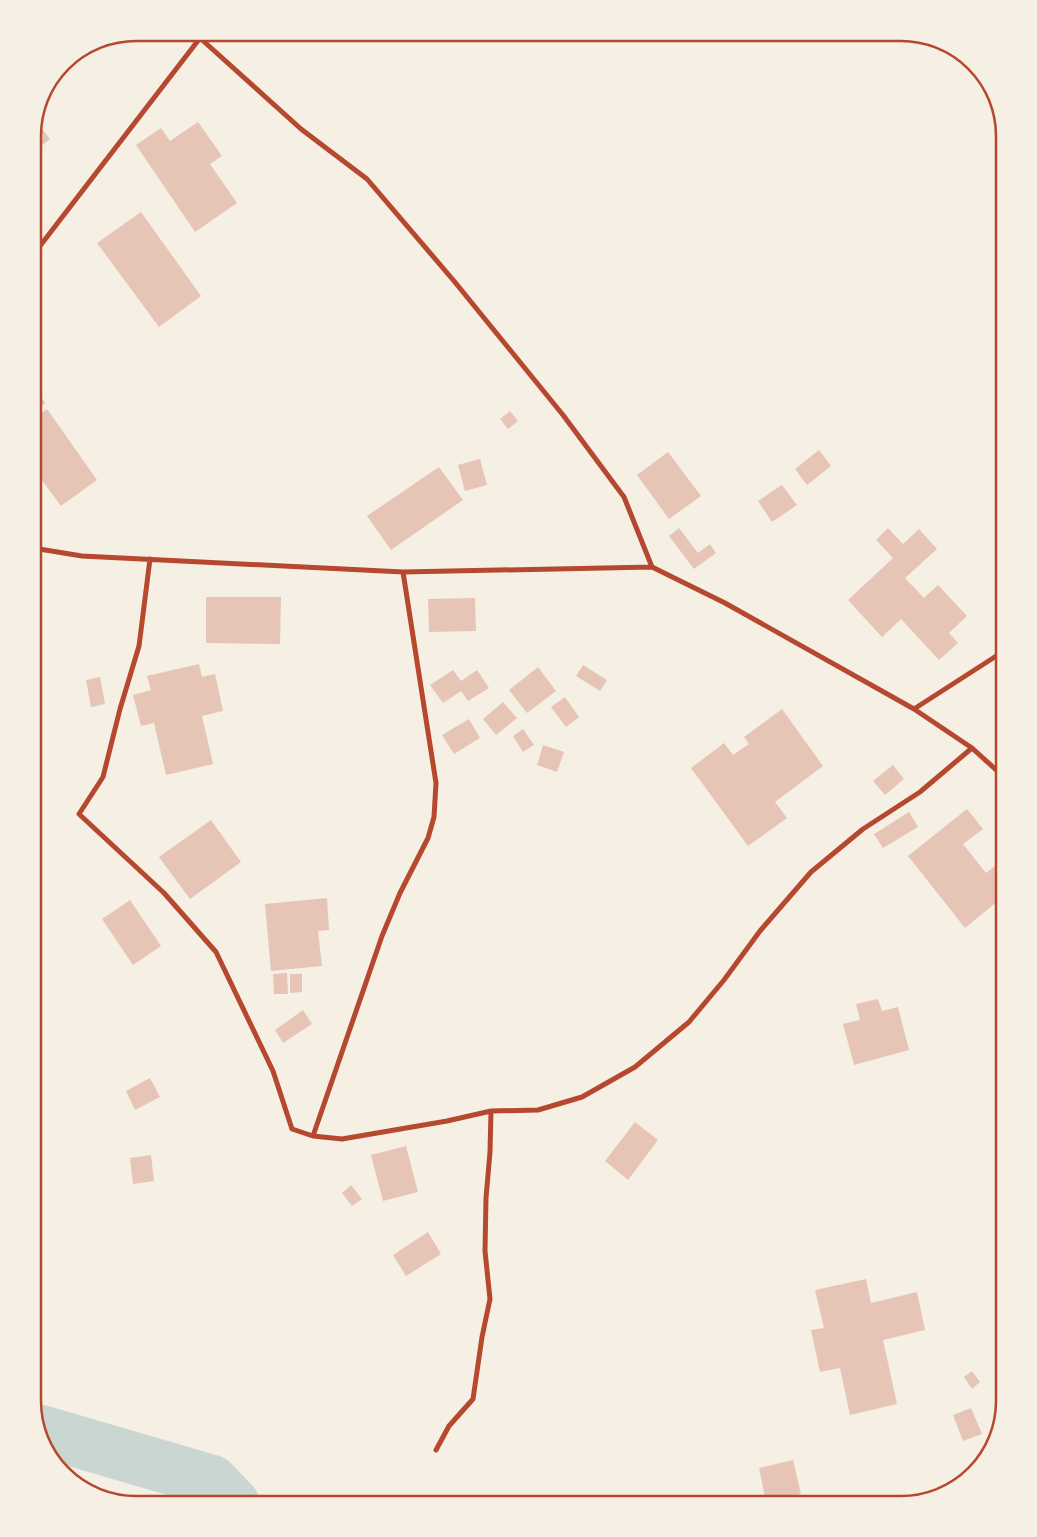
<svg xmlns="http://www.w3.org/2000/svg" width="1037" height="1537" viewBox="0 0 1037 1537" font-family="'Source Sans 3',sans-serif">
<style>
.lines{fill:none;stroke-linecap:round;stroke-linejoin:round}
.river{stroke:#c9d6d2;stroke-width:52}
.building{fill:#e6c5b7}
.minor{stroke:#b5482f;stroke-width:5}
.rim{fill:none;stroke:#b5482f;stroke-width:2.5}
</style>
<rect width="100%" height="100%" fill="#f6efe4"/>
<g class="lines">
<path class="river" d="M 41,1431 L 212,1481 L 234,1504"/>
</g>
<path class="building" d="M 35,120 L 50,139 L 33,152 L 33,130 Z
M 198,122 L 222,156 L 210,164 L 237,203 L 195,232 L 136,145 L 161,128 L 170,141 Z
M 141,212 L 201,296 L 159,327 L 97,243 Z
M 33,386 L 45,403 L 33,412 Z
M 47,409 L 97,480 L 61,506 L 33,468 L 33,419 Z
M 510,411 L 518,421 L 508,429 L 500,419 Z
M 819,450 L 831,466 L 807,485 L 795,469 Z
M 668,452 L 701,496 L 669,519 L 637,475 Z
M 480,459 L 487,485 L 465,491 L 458,465 Z
M 439,467 L 463,500 L 391,550 L 367,516 Z
M 782,485 L 797,505 L 772,522 L 758,501 Z
M 679,528 L 698,553 L 710,544 L 716,553 L 694,569 L 669,536 Z
M 888,528 L 903,544 L 919,529 L 937,549 L 905,578 L 924,598 L 938,585 L 967,616 L 949,633 L 958,643 L 939,660 L 901,619 L 882,637 L 848,600 L 893,558 L 876,540 Z
M 206,597 L 281,597 L 280,644 L 206,643 Z
M 475,598 L 476,631 L 429,632 L 428,599 Z
M 199,664 L 202,677 L 215,674 L 223,711 L 202,716 L 213,764 L 166,775 L 154,723 L 141,726 L 133,695 L 151,690 L 147,676 Z
M 583,665 L 607,680 L 600,691 L 576,676 Z
M 538,667 L 556,691 L 527,713 L 509,690 Z
M 453,670 L 461,681 L 477,670 L 489,688 L 468,701 L 461,691 L 443,703 L 430,685 Z
M 100,677 L 105,704 L 91,707 L 86,680 Z
M 565,697 L 579,717 L 566,727 L 551,707 Z
M 503,702 L 517,718 L 496,735 L 483,719 Z
M 782,709 L 823,766 L 775,802 L 787,818 L 748,846 L 691,768 L 724,743 L 733,755 L 749,744 L 744,737 Z
M 469,719 L 480,738 L 454,754 L 442,735 Z
M 523,729 L 534,745 L 523,752 L 513,736 Z
M 543,745 L 564,752 L 557,772 L 537,765 Z
M 893,765 L 904,779 L 885,795 L 873,781 Z
M 967,809 L 983,829 L 963,844 L 986,873 L 1004,859 L 1004,896 L 965,928 L 908,856 Z
M 909,812 L 918,827 L 883,848 L 874,834 Z
M 211,820 L 241,862 L 190,899 L 159,857 Z
M 327,898 L 329,930 L 318,931 L 322,966 L 271,971 L 265,904 Z
M 130,900 L 161,946 L 133,965 L 102,919 Z
M 287,973 L 288,994 L 274,994 L 273,974 Z
M 290,974 L 302,974 L 302,992 L 290,993 Z
M 878,999 L 882,1011 L 898,1007 L 909,1050 L 854,1065 L 843,1024 L 860,1020 L 856,1004 Z
M 303,1010 L 312,1024 L 283,1043 L 275,1030 Z
M 150,1078 L 160,1097 L 135,1110 L 126,1091 Z
M 635,1122 L 658,1140 L 628,1180 L 605,1161 Z
M 406,1146 L 418,1192 L 383,1201 L 371,1155 Z
M 151,1155 L 154,1181 L 133,1184 L 130,1158 Z
M 351,1185 L 362,1199 L 352,1206 L 342,1193 Z
M 428,1232 L 441,1254 L 406,1276 L 393,1255 Z
M 866,1279 L 871,1303 L 917,1292 L 925,1330 L 883,1340 L 897,1404 L 850,1415 L 840,1368 L 820,1372 L 811,1330 L 824,1328 L 815,1290 Z
M 972,1371 L 980,1382 L 972,1389 L 964,1377 Z
M 971,1408 L 982,1434 L 963,1441 L 953,1415 Z
M 793,1460 L 801,1494 L 766,1502 L 759,1468 Z"/>
<g class="lines">
<path class="minor" d="M 196,33 L 200,38 L 301,129 L 367,179 L 454,281 L 563,415 L 624,497 L 652,567
M 33,255 L 200,38
M 33,548 L 82,556 L 403,572 L 652,567 L 725,603 L 914,709 L 972,748 L 1004,777
M 150,559 L 139,646 L 120,709 L 103,777 L 79,814 L 164,893 L 216,952 L 273,1071 L 292,1129 L 313,1136 L 342,1139 L 447,1121 L 491,1111 L 538,1110 L 582,1097 L 635,1067 L 689,1022 L 724,980 L 760,931 L 811,872 L 863,829 L 920,792 L 972,748
M 914,709 L 1004,651
M 313,1136 L 382,936 L 400,893 L 428,838 L 434,817 L 436,783 L 403,572
M 436,1450 L 449,1426 L 473,1399 L 482,1337 L 490,1299 L 485,1251 L 486,1198 L 490,1152 L 491,1111"/>
</g>
<path d="M0 0H1037V1537H0ZM136 41H901A95 95 0 0 1 996 136V1401A95 95 0 0 1 901 1496H136A95 95 0 0 1 41 1401V136A95 95 0 0 1 136 41Z" fill="#f6efe4" fill-rule="evenodd"/>
<path class="rim" d="M136 41H901A95 95 0 0 1 996 136V1401A95 95 0 0 1 901 1496H136A95 95 0 0 1 41 1401V136A95 95 0 0 1 136 41Z"/>
</svg>
